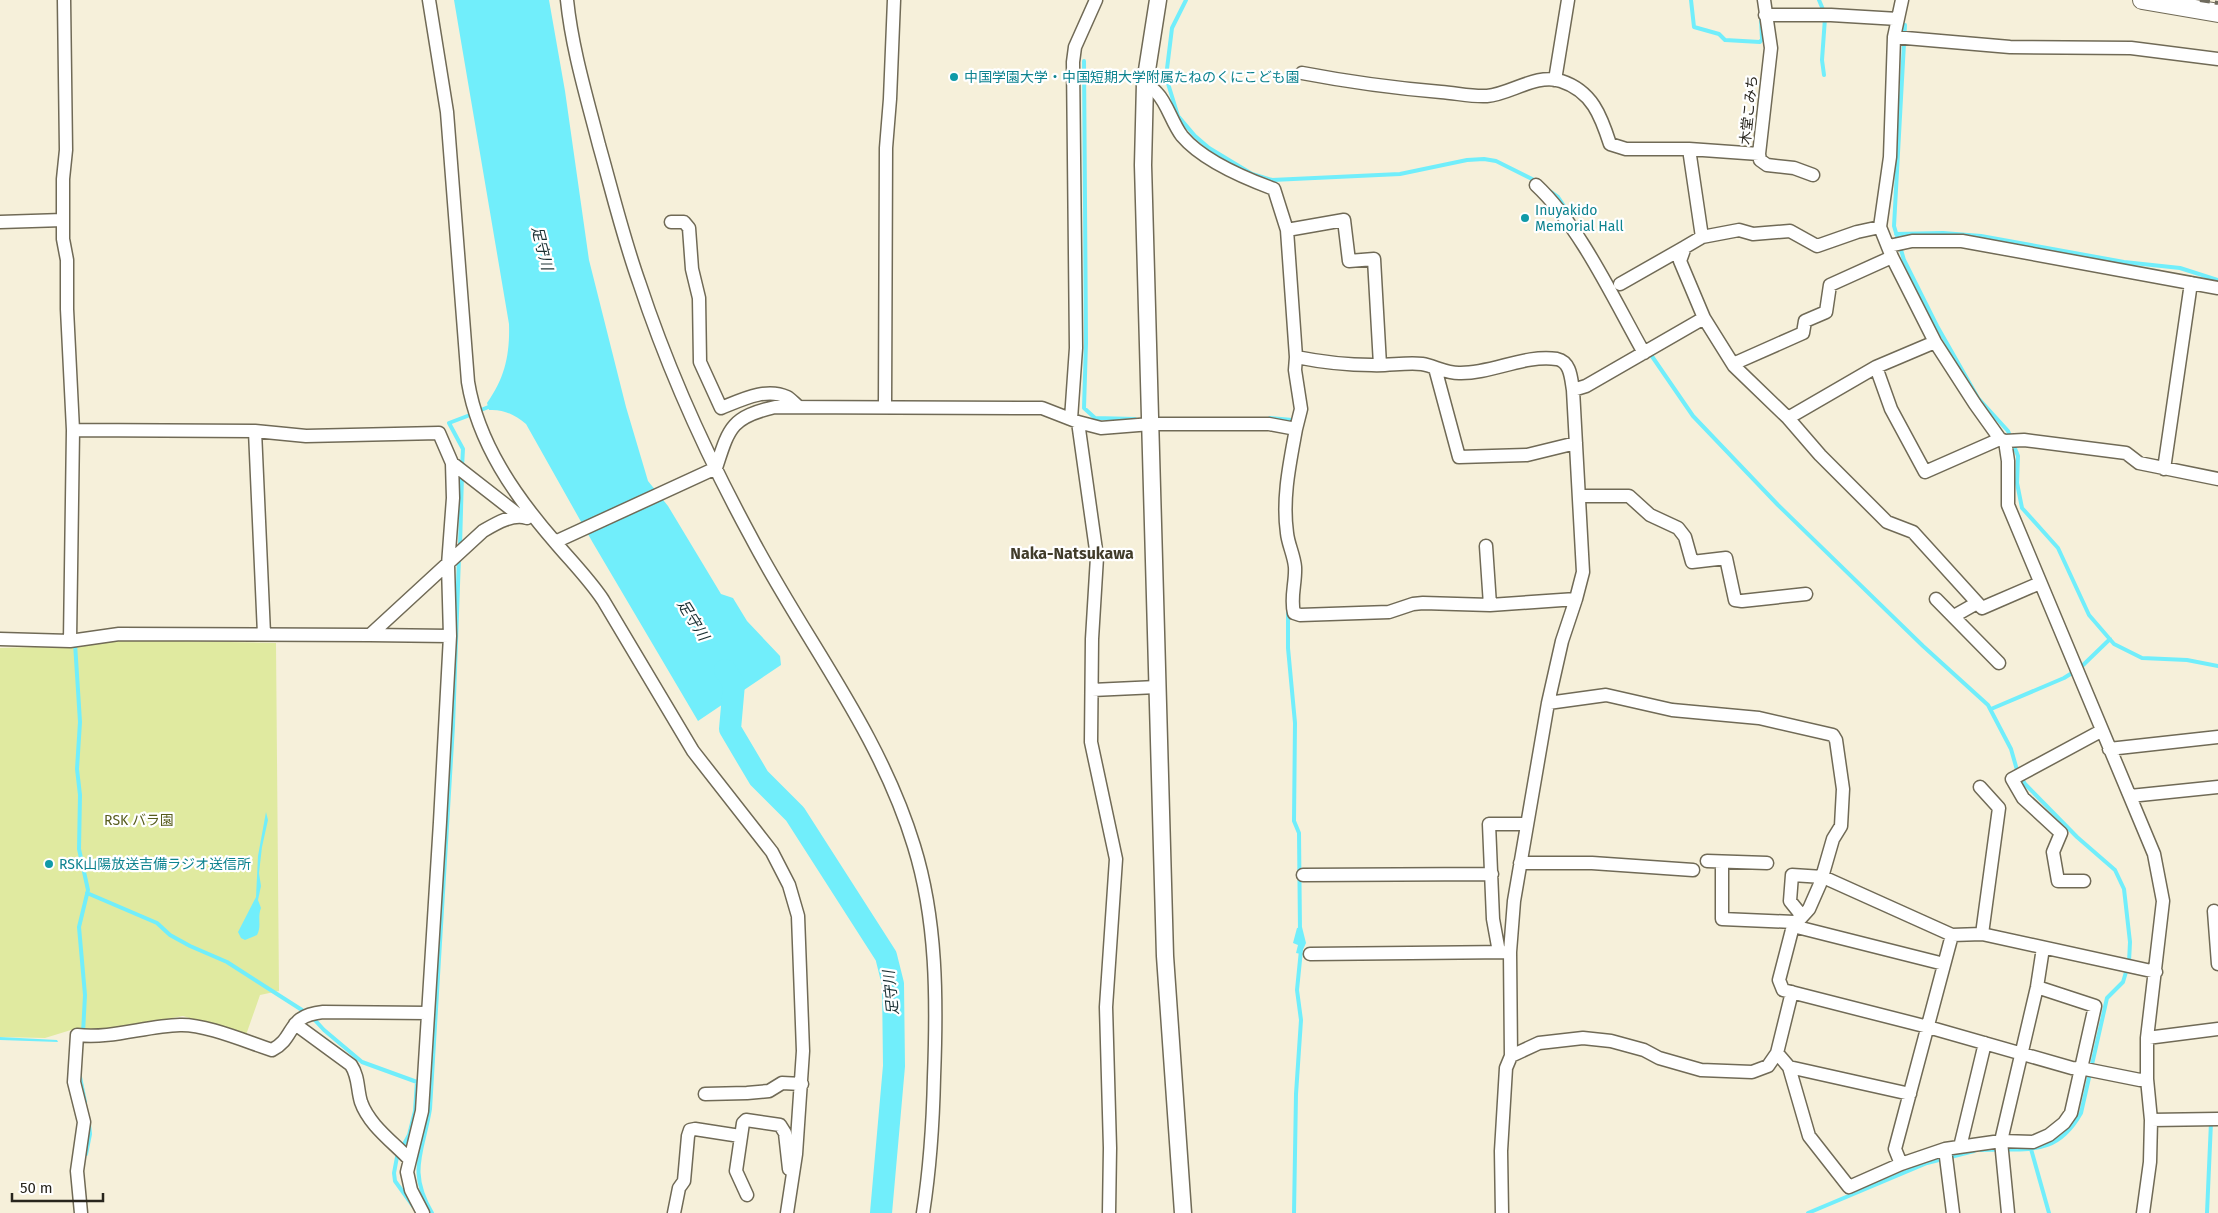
<svg xmlns="http://www.w3.org/2000/svg" width="2218" height="1213" viewBox="0 0 2218 1213" font-family="'Fira Sans','Noto Sans JP',sans-serif">
<style>
.green{fill:#e0eaa0}
.water{fill:#71eefb}
.lines{fill:none;stroke-linecap:round;stroke-linejoin:round}
.stream{stroke:#71eefb;stroke-width:4}
.river{stroke:#71eefb;stroke-width:22}
.minor-casing{stroke:#706a56;stroke-width:15}
.tertiary-casing{stroke:#706a56;stroke-width:19}
.secondary-casing{stroke:#706a56;stroke-width:20}
.minor{stroke:#fff;stroke-width:12}
.tertiary{stroke:#fff;stroke-width:16}
.secondary{stroke:#fff;stroke-width:18}
.rail{stroke:#6f6b5e;stroke-width:4;stroke-dasharray:10 5;stroke-linecap:butt}
.culture-dot{fill:#0f9aa8;stroke:#fff;stroke-width:2}
.labels{text-anchor:middle;dominant-baseline:central;stroke-width:4.5;stroke-linejoin:round;paint-order:stroke}
.culture-label{font-size:14px;fill:#0d838f;stroke:#fff;text-anchor:start}
.street-label{font-size:14px;fill:#28251d;stroke:#fff}
.park-label{font-size:14px;fill:#575c1d;stroke:#fff}
.water-label{font-size:15px;font-style:italic;fill:#192f32;stroke:#fff}
.quarter-label{font-size:16px;font-weight:bold;fill:#413c2a;stroke:#fff}
</style>
<rect width="100%" height="100%" fill="#f6f0da"/>
<path class="green" d="M 122,640 L 276,643 L 279,991 L 260,995 L 246,1035 L 183,1016 L 104,1030 L 71,1030 L 45,1038 L 0,1037 L 0,648 L 75,646 Z"/>
<path class="water" d="M 454,0 L 549,0 L 565,91 L 589,260 L 626,407 L 648,481 L 668,506 L 721,594 L 733,598 L 747,621 L 780,656 L 781,665 L 698,721 L 593,543 L 526,424 C 515,415 504,409 489,410 L 487,403 C 505,378 510,354 509,324 Z
M 266,812 L 268,820 L 262,847 L 259,873 L 261,886 L 258,900 L 261,908 C 257,918 262,926 257,935 L 245,940 L 241,938 L 238,932 L 256,897 L 258,856 Z
M 1302,927 L 1306,943 L 1301,954 L 1296,953 L 1298,945 L 1293,943 L 1297,928 Z
M 0,1037 L 57,1040 L 58,1042 L 0,1040 Z"/>
<g class="lines">
<path class="stream" d="M 1186,0 L 1172,28 L 1166,77 L 1178,116 L 1195,136 L 1209,148 L 1252,174 L 1272,180 L 1400,174 L 1467,160 L 1484,159 L 1496,161 L 1536,181
M 1691,0 L 1694,27 L 1719,34 L 1725,40 L 1760,42 L 1762,39 L 1761,20
M 1819,0 L 1824,12
M 1905,25 L 1894,226 L 1904,260 L 1937,326 L 1978,398 L 2008,431 L 2018,456 L 2017,483 L 2022,508 L 2058,548 L 2089,615 L 2114,644 L 2142,658 L 2187,660 L 2218,666
M 1084,61 L 1086,343 L 1084,408 L 1095,418 L 1135,419
M 1824,75 L 1822,60 L 1825,18
M 1548,190 L 1558,197 L 1572,218
M 1896,234 L 1943,233 L 1981,236 L 2124,262 L 2180,268 L 2218,280
M 1649,352 L 1693,416 L 1778,505 L 1923,646 L 1988,705 L 2011,749 L 2017,770 L 2025,784 L 2077,837 L 2115,870 L 2124,889 L 2130,942 L 2129,962 L 2123,982 L 2107,998 L 2081,1113 C 2055,1159 2025,1147 1981,1150
M 481,410 L 491,406
M 1270,418 L 1292,420 L 1291,424
M 462,467 L 463,449 L 449,423 L 470,415
M 460,547 L 462,474
M 1288,611 L 1288,648 L 1295,723 L 1294,821 L 1299,833 L 1300,931
M 75,643 L 80,722 L 77,769 L 80,795 L 79,849 L 88,890 L 79,927 L 85,995 L 83,1033
M 1991,709 L 2064,678 L 2080,668 L 2110,639
M 87,893 L 157,923 L 170,935 L 190,946 L 227,962 L 302,1010
M 312,1017 L 324,1030 L 362,1062 L 417,1082 L 415,1111 L 409,1135 L 397,1157 L 394,1173 L 395,1181 L 413,1206
M 80,1077 L 85,1102
M 2031,1149 L 2049,1213
M 86,1154 L 90,1134 L 89,1124
M 432,1213 C 407,1171 423,1152 430,1109 L 453,726 L 459,557
M 1294,1213 L 1296,1094 L 1301,1020 L 1297,990 L 1301,950
M 1808,1213 L 1927,1163 L 1974,1151
M 2207,1213 L 2211,1122"/>
<path class="river" d="M 725,670 L 734,684 L 730,729 L 759,778 L 795,814 L 886,956 L 893,984 L 894,1066 L 881,1213"/>
<defs>
<path id="minor" d="M 64,0 L 66,150 L 63,179 L 63,239 L 67,260 L 67,309 L 73,430
M 429,0 L 447,112 L 468,382 C 478,443 515,496 555,542 C 571,561 589,579 603,600 L 693,751 L 772,852 L 789,885 L 798,916 L 803,1051 L 796,1154 L 787,1213
M 567,0 C 572,49 587,98 599,145 C 612,191 623,237 639,282 C 668,370 707,456 751,537 C 806,642 879,731 914,846 C 937,920 937,1000 934,1077 C 933,1123 930,1168 923,1213
M 1902,0 L 1894,37 L 1890,157 L 1880,227 L 1892,257 L 1935,342 L 1975,404 L 2000,439 L 2005,441 L 2024,440 L 2126,453 L 2139,463 L 2218,479
M 1765,15 L 1831,15 L 1898,19
M 1894,37 L 2010,47 L 2131,48 L 2218,59
M 1302,73 C 1349,82 1393,88 1441,92 C 1456,93 1472,97 1487,96 C 1511,94 1536,73 1561,81 C 1592,91 1601,116 1610,144 L 1626,149 L 1689,149
M 1555,80 L 1568,0
M 1759,154 L 1760,160 L 1767,165 L 1794,168 L 1813,175
M 1536,185 C 1580,226 1614,300 1644,353
M 0,222 L 63,220
M 671,222 L 684,222 L 689,228 L 692,269 L 699,298 L 700,362 L 721,408 C 741,400 766,387 787,397 C 791,399 795,404 799,407
M 1880,227 L 1857,232 L 1817,246 L 1790,231 L 1753,234 L 1739,230 L 1702,237 L 1685,247 L 1680,261 L 1704,318 L 1734,366 L 1788,418 L 1820,455 L 1887,522 L 1913,532 L 1982,608 L 2040,583
M 1287,230 L 1344,220 L 1349,261 L 1374,259 L 1380,365
M 1702,237 L 1689,149 L 1759,154 L 1771,48 L 1764,0
M 1889,246 L 1912,241 L 1962,241 L 2218,288
M 1620,284 L 1685,247
M 1296,357 C 1321,362 1347,365 1372,365 C 1388,366 1406,362 1422,364 C 1434,366 1446,373 1459,373 C 1492,374 1524,354 1557,359 C 1571,362 1571,379 1573,390 L 1583,572 L 1576,599 L 1562,641 L 1548,703 L 1514,901 L 1510,952 L 1511,1056 L 1506,1068 L 1501,1151 L 1502,1213
M 1733,364 L 1803,333 L 1805,321 L 1826,312 L 1830,285 L 1892,257
M 1876,367 L 1891,409 L 1925,472 L 2000,439
M 1435,368 L 1459,457 L 1527,455 L 1576,443
M 1573,390 L 1586,386 L 1704,318
M 885,407 L 886,148 L 890,99 L 894,0
M 1788,418 L 1876,367 L 1935,342
M 1071,419 L 1076,348 L 1073,62 L 1075,47 L 1096,0
M 1078,422 L 1097,557 L 1092,639 L 1091,742 L 1116,859 L 1106,1007 L 1110,1148 L 1109,1213
M 1296,429 C 1290,462 1282,498 1287,533 C 1288,544 1294,555 1295,567 C 1296,582 1290,598 1294,613 L 1300,615 L 1389,612 L 1413,604 L 1423,603 L 1490,605 L 1576,599
M 255,431 L 264,634
M 2005,441 L 2008,461 L 2008,505 L 2154,854 L 2163,901 L 2147,1038 L 2147,1079 L 2151,1120 L 2150,1162 L 2143,1213
M 2164,469 L 2191,283
M 1579,496 L 1629,496 L 1650,515 L 1678,528 L 1685,537 L 1692,562 L 1726,558 L 1735,600 L 1742,601 L 1806,594
M 555,542 L 716,468 C 729,428 731,417 775,407 L 1042,408 L 1078,422 L 1101,428 L 1151,424 L 1269,424 L 1296,429 L 1301,409 L 1295,370 L 1296,357 L 1287,230 L 1274,189 C 1244,178 1203,161 1182,136 C 1172,123 1167,103 1157,93 C 1154,89 1149,86 1145,83
M 1486,546 L 1490,605
M 1936,599 L 1999,663
M 1954,616 L 1977,603
M 370,635 L 450,636
M 0,639 L 70,641 L 119,634 L 370,635 L 483,531 C 495,524 513,513 527,518
M 70,641 L 73,430 L 255,431 L 306,436 L 439,433 L 452,463 L 520,516
M 1092,690 L 1157,687
M 1548,703 L 1606,695 L 1672,710 L 1759,718 L 1833,735 L 1836,740 L 1843,789 L 1841,826 L 1833,839 L 1820,884 L 1809,909 L 1800,919 L 1794,922 L 1793,926
M 2109,749 L 2218,737
M 1980,787 L 1999,808 L 1982,934
M 2130,796 L 2218,787
M 1707,861 L 1767,863
M 1722,862 L 1722,919 L 1794,922
M 1520,863 L 1592,863 L 1693,870
M 1303,875 L 1492,874
M 2084,881 L 2058,881 L 2053,852 L 2061,833 L 2023,798 L 2012,779 L 2101,731
M 2214,911 L 2218,964
M 1802,916 L 1790,901 L 1792,875 L 1823,877 L 1952,935
M 1499,952 L 1493,919 L 1489,824 L 1527,824
M 1310,954 L 1510,952
M 1944,964 L 1793,926 L 1779,980 L 1783,990 L 1928,1027 L 2072,1068 L 2085,1069 L 2140,1080 L 2147,1079
M 295,1024 L 351,1065 C 359,1077 357,1089 361,1102 C 369,1125 393,1142 409,1159
M 2147,1038 L 2218,1029
M 1777,1053 L 1789,1067 L 1809,1136 L 1849,1187 L 1901,1164 L 1945,1149 L 2001,1141 L 2033,1142 L 2049,1135 L 2064,1123 L 2071,1113 L 2095,1006 L 2037,987
M 1511,1056 L 1539,1043 L 1583,1038 L 1611,1041 L 1644,1050 L 1659,1058 L 1701,1070 L 1752,1072 L 1768,1066 L 1777,1053 L 1792,992
M 1789,1067 L 1910,1094
M 705,1094 L 747,1093 L 769,1091 L 782,1083 L 802,1084
M 2151,1120 L 2218,1119
M 1960,1147 L 1985,1043
M 1945,1149 L 1953,1213
M 1901,1164 L 1895,1149 L 1952,935 L 1982,934 L 2156,972
M 747,1195 L 736,1171 L 743,1123 L 746,1120 L 780,1125 L 785,1133 L 789,1169
M 81,1213 L 77,1171 L 84,1122 L 74,1082 L 77,1035 C 112,1039 145,1026 180,1025 C 205,1024 247,1042 272,1050 C 297,1037 285,1016 323,1012 L 428,1013
M 423,1213 L 411,1190 L 407,1172 L 422,1111 L 440,822 L 450,636 L 448,565 L 453,498 L 452,463
M 674,1213 L 679,1188 L 684,1181 L 688,1136 L 690,1130 L 695,1129 L 740,1136
M 2008,1213 L 2001,1141 L 2037,987 L 2043,948"/>
<path id="tertiary" d="M 1158,0 L 1145,83 L 1143,165 L 1165,956 L 1183,1213"/>
<path id="secondary" d="M 2142,0 L 2218,13"/>
</defs>
<use href="#minor" class="minor-casing"/>
<use href="#tertiary" class="tertiary-casing"/>
<use href="#secondary" class="secondary-casing"/>
<use href="#minor" class="minor"/>
<use href="#tertiary" class="tertiary"/>
<use href="#secondary" class="secondary"/>
<path class="rail" d="M 2200,0 L 2218,3"/>
</g>
<g class="culture-dot">
<circle cx="954" cy="77" r="5"/>
<circle cx="1525" cy="218" r="5"/>
<circle cx="49" cy="864" r="5"/>
</g>
<g class="labels">
<g class="culture-label">
<text x="964" y="77">中国学園大学・中国短期大学附属たねのくにこども園</text>
<text x="1535" y="210">Inuyakido<tspan x="1535" dy="16">Memorial Hall</tspan></text>
<text x="59" y="864">RSK山陽放送吉備ラジオ送信所</text>
</g>
<g class="street-label">
<text transform="translate(1749 110) rotate(-84)">木堂こみち</text>
</g>
<g class="park-label">
<text x="139" y="820">RSK バラ園</text>
</g>
<g class="water-label">
<text transform="translate(542 248) rotate(76)">足守川</text>
<text transform="translate(693 620) rotate(58)">足守川</text>
<text transform="translate(891 993) rotate(-96)">足守川</text>
</g>
<g class="quarter-label">
<text x="1072" y="553">Naka-Natsukawa</text>
</g>
</g>
<path d="M12 1193v8h91v-8" fill="none" stroke="#28251d" stroke-width="2.5"/>
<text x="20" y="1193" font-size="15" fill="#28251d" stroke="#ffffff" stroke-width="4" paint-order="stroke">50 m</text>
</svg>
